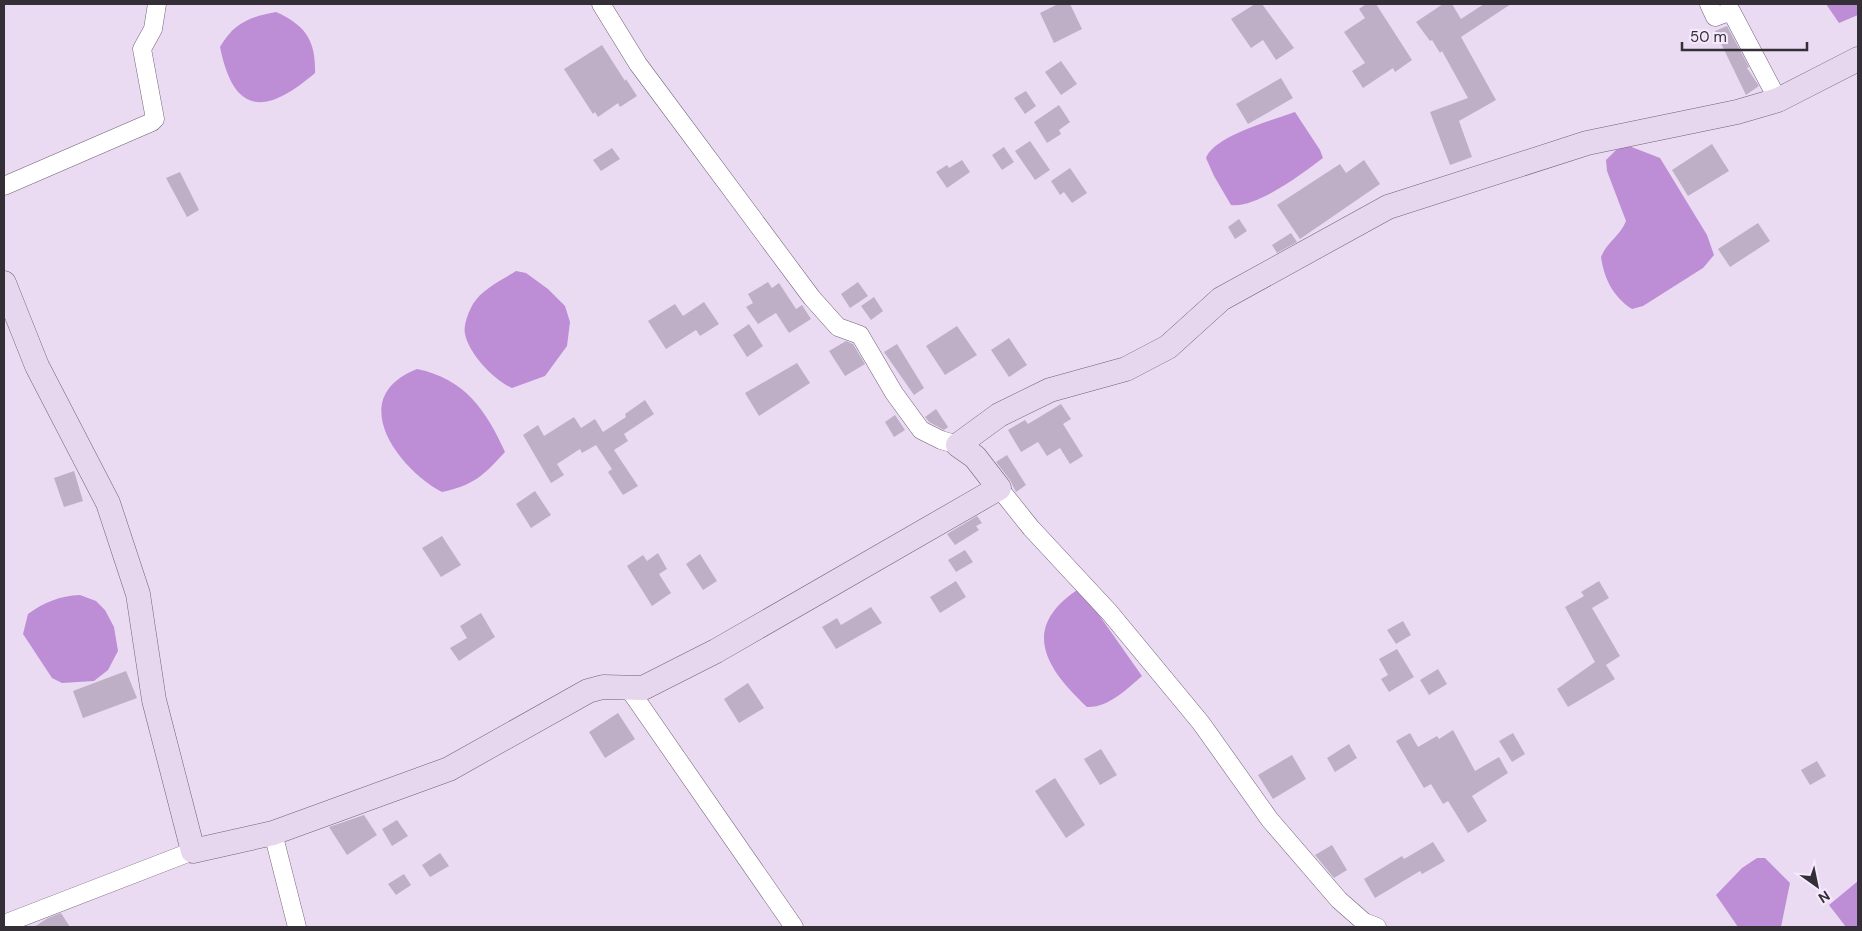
<svg xmlns="http://www.w3.org/2000/svg" width="1862" height="931" viewBox="0 0 1862 931" font-family="'DM Sans',sans-serif">
<style>
.water{fill:#bd8ed5}
.building{fill:#beafc6}
.lines{fill:none;stroke-linecap:round;stroke-linejoin:round}
.street-casing{stroke:#6f6176;stroke-width:19}
.secondary-casing{stroke:#6f6176;stroke-width:25}
.street{stroke:#fff;stroke-width:18}
.secondary{stroke:#e6d7ee;stroke-width:24}
</style>
<rect width="100%" height="100%" fill="#eadbf3"/>
<path class="water" d="M 1826,4 L 1858,4 L 1858,15 L 1839,23 Z
M 276,12 C 305,25 316,40 315,73 C 266,115 234,116 220,47 C 234,23 249,17 276,12 Z
M 1295,112 L 1320,150 L 1323,158 C 1303,173 1256,209 1231,205 L 1214,176 L 1206,158 C 1214,136 1273,120 1295,112 Z
M 1629,146 L 1660,158 L 1707,235 L 1714,255 L 1703,268 L 1643,306 L 1632,309 C 1613,297 1604,278 1601,257 C 1607,242 1620,236 1626,221 L 1607,171 L 1606,160 L 1616,150 Z
M 516,271 L 526,273 L 548,289 L 565,306 L 570,322 L 567,346 L 545,376 L 512,388 C 494,380 469,354 465,334 C 463,325 469,311 473,304 C 482,289 502,280 516,271 Z
M 417,369 C 465,379 486,410 505,452 C 483,476 474,485 442,492 C 397,468 345,397 417,369 Z
M 1080,588 L 1142,676 C 1127,689 1108,708 1087,707 C 1044,667 1020,627 1080,588 Z
M 80,595 L 96,601 L 105,610 L 114,627 L 118,651 L 108,670 L 94,681 L 62,683 L 52,678 L 23,634 L 28,614 C 45,602 59,596 80,595 Z
M 1757,858 L 1765,858 L 1790,883 L 1781,927 L 1738,927 L 1716,895 L 1742,868 Z
M 1858,881 L 1858,927 L 1846,927 L 1829,905 Z"/>
<path class="building" d="M 1058,4 L 1070,4 L 1082,29 L 1054,43 L 1040,13 Z
M 1255,4 L 1262,4 L 1294,48 L 1276,60 L 1263,40 L 1251,48 L 1231,19 Z
M 1366,4 L 1376,4 L 1412,60 L 1395,72 L 1393,68 L 1363,88 L 1352,71 L 1365,63 L 1344,32 L 1365,18 L 1359,9 Z
M 1443,4 L 1452,4 L 1461,19 L 1484,4 L 1511,4 L 1461,37 L 1496,100 L 1459,121 L 1472,157 L 1450,165 L 1430,112 L 1468,98 L 1442,51 L 1440,53 L 1432,40 L 1430,41 L 1416,22 Z
M 1727,26 L 1749,67 L 1747,68 L 1759,86 L 1746,95 L 1715,31 Z
M 602,45 L 625,81 L 626,79 L 637,96 L 620,107 L 618,103 L 598,117 L 595,112 L 593,114 L 564,69 Z
M 1061,61 L 1077,84 L 1061,95 L 1045,72 Z
M 1281,78 L 1293,98 L 1248,124 L 1236,104 Z
M 1026,91 L 1036,106 L 1025,114 L 1014,98 Z
M 1059,105 L 1070,122 L 1059,130 L 1061,134 L 1047,143 L 1034,122 Z
M 1030,141 L 1050,170 L 1035,180 L 1015,151 Z
M 1712,144 L 1729,171 L 1688,196 L 1672,170 Z
M 1004,147 L 1014,162 L 1002,170 L 992,155 Z
M 612,148 L 620,159 L 601,171 L 593,160 Z
M 962,160 L 970,172 L 947,188 L 936,172 L 947,165 L 949,168 Z
M 1364,160 L 1380,184 L 1300,239 L 1277,205 L 1340,164 L 1346,173 Z
M 1070,168 L 1087,193 L 1072,203 L 1064,192 L 1060,195 L 1051,181 Z
M 180,172 L 199,210 L 187,217 L 166,178 Z
M 1239,219 L 1247,231 L 1235,239 L 1228,227 Z
M 1758,223 L 1770,241 L 1730,267 L 1718,249 Z
M 1291,233 L 1297,242 L 1277,253 L 1272,245 Z
M 768,282 L 772,288 L 779,283 L 796,309 L 802,305 L 811,319 L 789,333 L 776,313 L 758,324 L 746,307 L 753,303 L 748,294 Z
M 858,282 L 868,296 L 850,308 L 841,294 Z
M 874,297 L 883,311 L 871,320 L 861,306 Z
M 704,302 L 719,324 L 700,336 L 696,330 L 666,349 L 648,321 L 675,304 L 683,316 Z
M 749,324 L 763,346 L 747,357 L 733,335 Z
M 957,326 L 977,355 L 945,375 L 926,346 Z
M 1009,338 L 1027,365 L 1009,377 L 991,350 Z
M 846,341 L 853,344 L 865,364 L 845,376 L 829,351 Z
M 897,344 L 924,388 L 914,395 L 884,352 Z
M 797,363 L 810,383 L 759,416 L 745,393 Z
M 645,400 L 654,414 L 624,434 L 628,441 L 614,450 L 638,486 L 623,495 L 608,472 L 612,469 L 596,445 L 582,453 L 580,449 L 557,464 L 564,475 L 551,483 L 523,435 L 538,425 L 544,436 L 574,417 L 581,428 L 595,419 L 603,432 L 626,417 L 625,414 Z
M 1061,404 L 1071,419 L 1063,424 L 1083,456 L 1070,464 L 1060,448 L 1047,456 L 1038,442 L 1021,452 L 1008,430 L 1025,420 L 1028,424 Z
M 936,409 L 948,427 L 944,430 L 929,422 L 925,417 Z
M 895,415 L 905,430 L 894,437 L 885,422 Z
M 1007,455 L 1026,485 L 1016,492 L 1010,480 L 996,462 Z
M 74,471 L 83,501 L 64,507 L 54,478 Z
M 535,491 L 551,515 L 531,528 L 516,504 Z
M 977,516 L 982,523 L 976,526 L 979,530 L 955,545 L 947,534 Z
M 442,536 L 461,565 L 441,577 L 422,548 Z
M 965,550 L 973,562 L 956,572 L 948,560 Z
M 658,553 L 667,569 L 659,574 L 671,593 L 652,606 L 627,566 L 643,555 L 647,561 Z
M 700,554 L 717,581 L 703,590 L 686,564 Z
M 956,581 L 966,597 L 940,613 L 930,597 Z
M 1599,581 L 1609,598 L 1592,608 L 1620,656 L 1606,665 L 1615,679 L 1568,707 L 1557,689 L 1595,662 L 1565,607 L 1584,596 L 1581,592 Z
M 871,607 L 882,623 L 836,649 L 822,627 L 837,618 L 841,625 Z
M 481,613 L 495,637 L 459,661 L 450,648 L 467,638 L 460,626 Z
M 1403,621 L 1411,635 L 1396,644 L 1387,630 Z
M 1397,649 L 1414,677 L 1389,692 L 1381,679 L 1388,675 L 1379,659 Z
M 1438,669 L 1447,684 L 1429,695 L 1420,680 Z
M 126,671 L 137,698 L 83,718 L 73,691 Z
M 748,683 L 764,708 L 739,723 L 724,699 Z
M 618,713 L 635,739 L 605,758 L 589,732 Z
M 1453,730 L 1475,771 L 1499,757 L 1508,773 L 1472,796 L 1487,821 L 1468,833 L 1448,801 L 1443,804 L 1431,784 L 1424,788 L 1396,741 L 1410,733 L 1418,747 L 1437,736 L 1439,739 Z
M 1513,733 L 1525,754 L 1512,762 L 1499,741 Z
M 1349,744 L 1357,758 L 1335,772 L 1327,758 Z
M 1101,749 L 1117,775 L 1100,785 L 1084,759 Z
M 1292,755 L 1306,779 L 1273,799 L 1258,775 Z
M 1817,761 L 1826,776 L 1810,785 L 1801,770 Z
M 1055,778 L 1085,825 L 1066,838 L 1035,791 Z
M 364,815 L 377,835 L 347,855 L 329,827 Z
M 397,820 L 408,836 L 392,846 L 382,829 Z
M 1433,842 L 1445,861 L 1422,874 L 1420,871 L 1375,898 L 1364,879 L 1402,856 L 1404,859 Z
M 1332,845 L 1347,870 L 1334,878 L 1315,855 Z
M 440,853 L 449,866 L 430,877 L 422,865 Z
M 404,874 L 411,885 L 396,895 L 388,884 Z
M 61,913 L 70,927 L 34,927 L 48,918 Z"/>
<g class="lines">
<defs>
<path id="street" d="M 601,4 L 638,64 L 812,298 L 838,327 L 860,335 L 894,393 L 921,430 L 941,440 L 958,445
M 1709,4 L 1715,17 L 1731,11 L 1778,100
M 4,186 L 152,122 L 155,119 L 142,49 L 153,29 L 157,4
M 999,488 L 1031,528 L 1110,613 L 1201,723 L 1270,820 L 1339,900 L 1364,922 L 1377,927
M 629,689 L 794,927
M 273,833 L 297,927
M 4,924 L 193,851"/>
<path id="secondary" d="M 4,283 L 37,366 L 108,503 L 138,594 L 154,700 L 193,851 L 273,833 L 449,769 L 588,691 L 603,687 L 643,688 L 716,651 L 999,488 L 975,457 L 958,445 L 999,415 L 1050,390 L 1126,369 L 1168,347 L 1221,299 L 1388,207 L 1587,143 L 1737,112 L 1778,100 L 1858,59"/>
</defs>
<use href="#street" class="street-casing"/>
<use href="#secondary" class="secondary-casing"/>
<use href="#street" class="street"/>
<use href="#secondary" class="secondary"/>
</g>
<rect width="1862" height="931" fill="none" stroke="#342e37" stroke-width="10"/>
<g transform="translate(1817 886) rotate(147)" stroke="#f6e9fd" stroke-width="4" paint-order="stroke">
<path d="M0-4L9 19L0 12L-9 19Z" fill="#342e37"/>
<text y="-8" font-size="14" font-weight="bold" text-anchor="middle" fill="#342e37">N</text>
</g>
<path d="M1682 42v8h125v-8" fill="none" stroke="#342e37" stroke-width="2.5"/>
<text x="1690" y="42" font-size="15" fill="#342e37" stroke="#f6e9fd" stroke-width="4" paint-order="stroke">50 m</text>
</svg>
